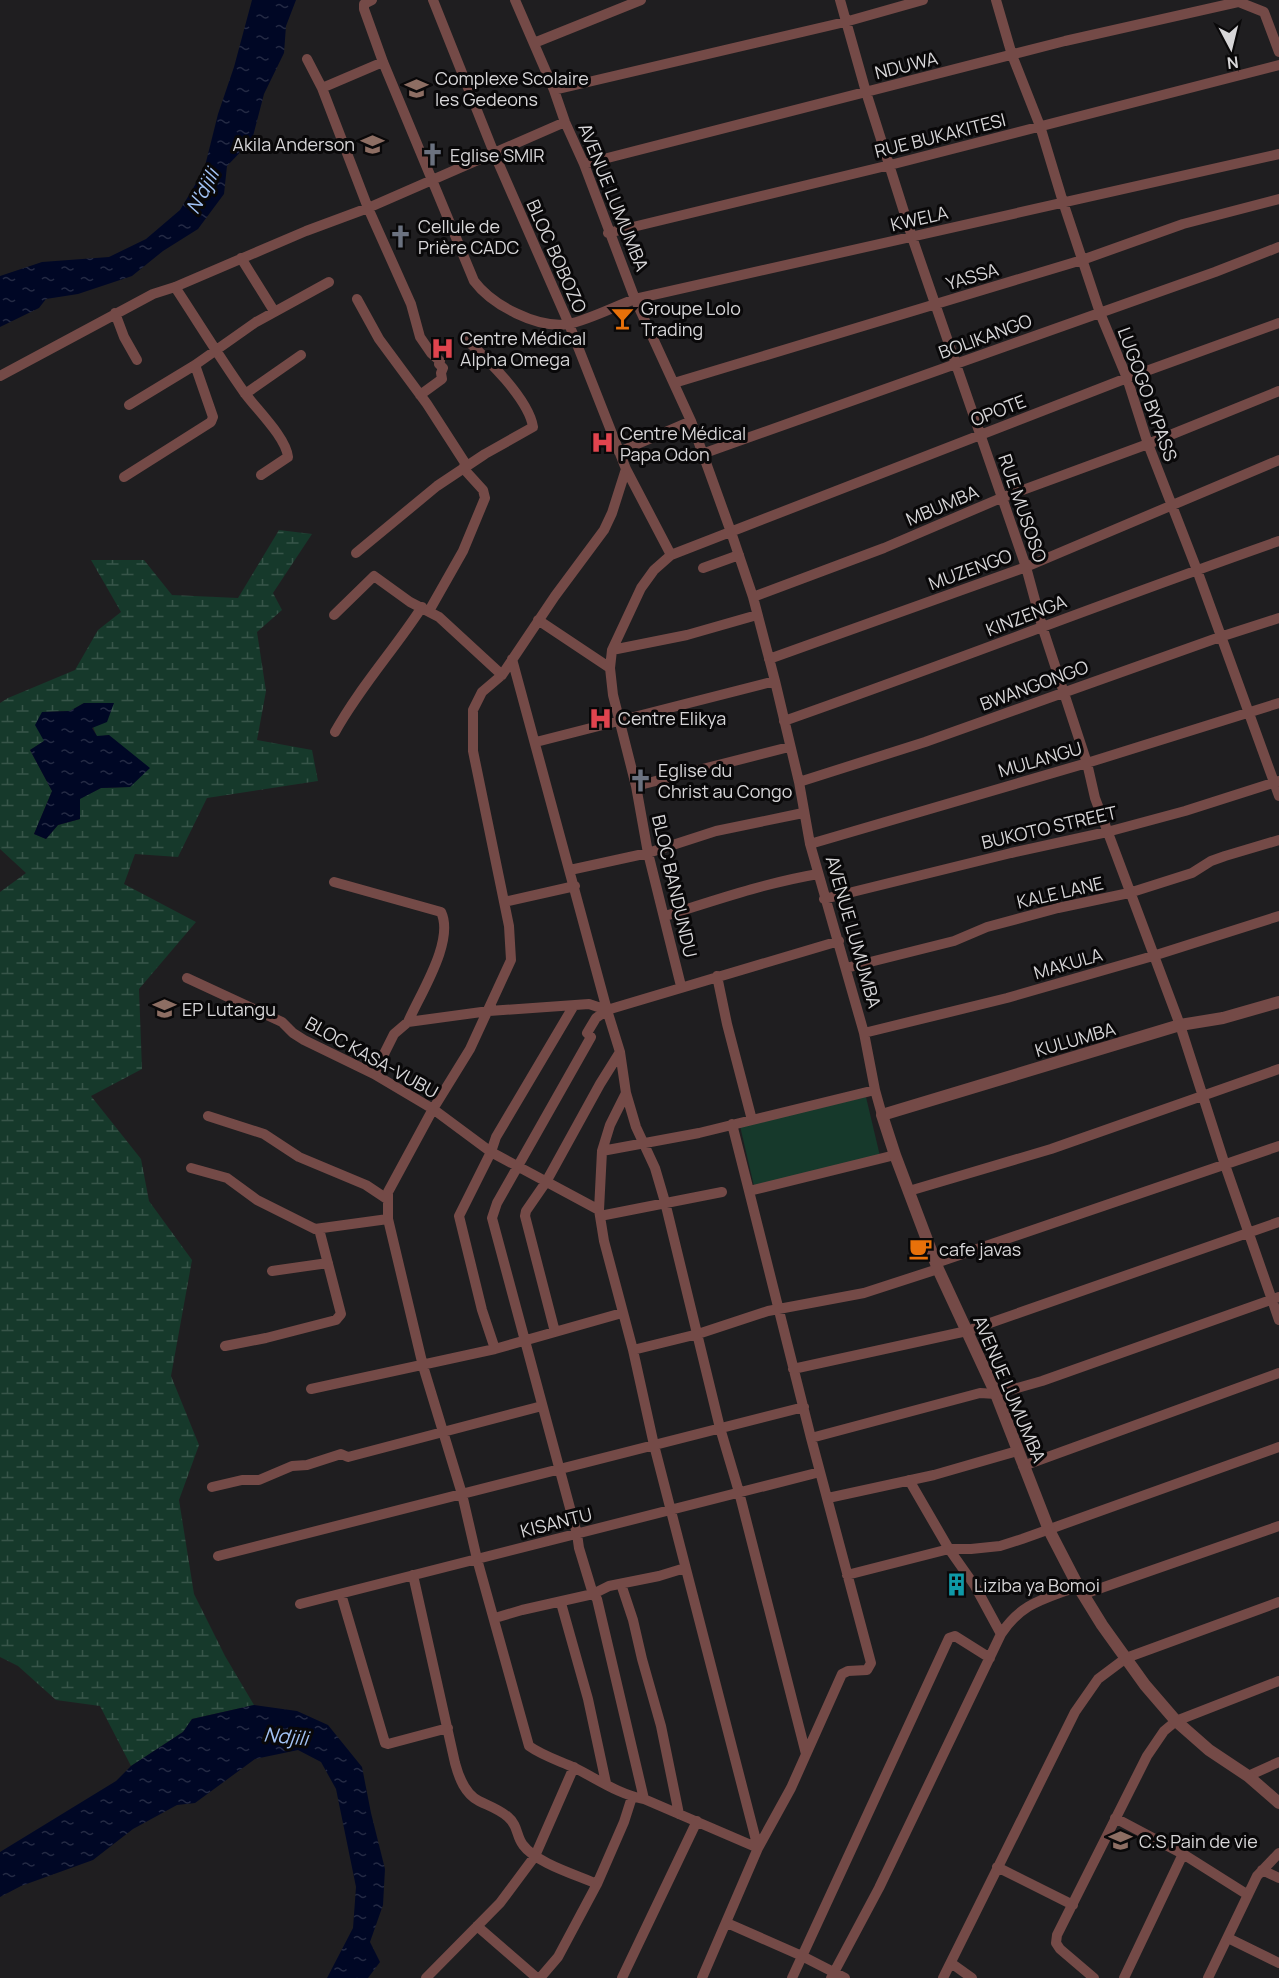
<svg xmlns="http://www.w3.org/2000/svg" width="1279" height="1978" viewBox="0 0 1279 1978" font-family="Manrope,sans-serif">
<style>
.wetland{fill:url(#wetland-marsh);fill-rule:evenodd}
.green{fill:#16392b}
.water{fill:url(#water-ripples)}
.lines{fill:none;stroke-linecap:round;stroke-linejoin:round}
.minor{stroke:#744a47;stroke-width:10}
.tertiary{stroke:#744a47;stroke-width:12}
.labels{text-anchor:middle;dominant-baseline:central;stroke-width:6;stroke-linejoin:round;paint-order:stroke}
.street-label{font-size:18px;fill:#d7d6d8;stroke:#090809}
.poi-label{font-size:18px;fill:#d7d6d8;stroke:#090809;text-anchor:start}
.water-label{font-size:20px;font-style:italic;fill:#a2c2f4;stroke:#090809}
</style>
<defs>
<pattern id="wetland-marsh" width="20" height="14" patternUnits="userSpaceOnUse" patternTransform="scale(1.5)"><rect width="20" height="14" fill="#16392b"/><path d="M1 5h8M5 5V1M11 12h8M15 12V8" fill="none" stroke="#375549"/></pattern>
<pattern id="water-ripples" width="26" height="14" patternUnits="userSpaceOnUse" patternTransform="scale(1.5)"><rect width="26" height="14" fill="#000725"/><path d="M2 4q2-2 4 0t4 0M15 11q2-2 4 0t4 0" fill="none" stroke="#242a44"/></pattern>
</defs>
<rect width="100%" height="100%" fill="#1f1e20"/>
<path class="wetland" d="M 279,530 L 312,534 L 273,593 L 282,610 L 257,632 L 266,691 L 257,740 L 312,750 L 318,781 L 207,798 L 178,857 L 135,854 L 124,884 L 196,922 L 139,989 L 142,1069 L 91,1096 L 141,1159 L 149,1201 L 192,1260 L 171,1376 L 199,1445 L 179,1500 L 194,1594 L 225,1656 L 254,1705 L 192,1719 L 183,1732 L 131,1766 L 100,1706 L 56,1700 L 18,1666 L 0,1657 L 0,892 L 26,873 L 0,849 L 0,703 L 8,698 L 75,670 L 98,630 L 121,612 L 91,560 L 144,560 L 172,595 L 238,598 ZM 84,703 L 97,737 L 109,735 L 130,787 L 101,788 L 79,799 L 80,819 L 58,825 L 46,839 L 34,834 L 52,791 L 30,750 L 44,741 L 42,712 L 70,711 Z"/>
<path class="green" d="M 866,1097 L 880,1156 L 754,1186 L 740,1126 Z"/>
<path class="water" d="M 252,0 L 296,0 L 286,26 L 284,53 L 264,94 L 252,140 L 227,166 L 224,194 L 198,229 L 163,251 L 132,276 L 78,294 L 46,299 L 39,308 L 0,327 L 0,276 L 42,262 L 109,257 L 146,239 L 180,210 L 204,170 L 218,114 L 234,67 Z
M 84,703 L 114,703 L 107,722 L 92,728 L 97,736 L 109,735 L 150,768 L 130,787 L 101,788 L 80,799 L 80,819 L 58,825 L 46,839 L 34,834 L 52,791 L 30,750 L 44,741 L 35,725 L 42,712 L 70,711 Z
M 254,1705 L 297,1711 L 328,1725 L 362,1767 L 371,1813 L 385,1869 L 383,1905 L 370,1942 L 380,1962 L 368,1978 L 327,1978 L 353,1928 L 356,1887 L 336,1789 L 321,1762 L 298,1750 L 255,1759 L 195,1803 L 177,1805 L 133,1829 L 93,1860 L 21,1886 L 0,1897 L 0,1852 L 116,1781 L 131,1766 L 183,1732 L 192,1719 Z"/>
<g class="lines">
<path class="minor" d="M 372,0 L 364,4 L 364,9 L 383,62 L 474,281 C 492,305 537,329 569,324 C 588,320 616,306 635,299 L 1279,154
M 433,0 L 494,153 L 569,324 L 626,469 L 671,555
M 515,0 L 554,90 L 565,122 L 584,164 L 635,299 L 691,421 L 731,532 L 753,597 L 775,681 L 799,782 L 810,844 L 864,1033 L 875,1090 L 882,1115
M 840,0 L 866,92 L 912,237 L 1026,567 L 1042,626 L 1087,763 L 1095,798 L 1180,1025 L 1225,1165 L 1279,1320
M 996,0 L 1012,55 L 1040,126 L 1063,202 L 1100,313 L 1127,378 L 1148,444 L 1197,570 L 1279,796
M 1234,0 L 1264,12 L 1279,52
M 534,43 L 641,0
M 307,59 L 322,88 L 368,208 L 411,304 L 420,337 L 431,353 L 440,361 L 439,364 L 443,368 L 441,373 L 442,379 L 420,395
M 322,88 L 383,62
M 554,90 L 845,22 L 923,0
M 584,164 L 1065,41 L 1238,2
M 608,233 L 890,165 L 1279,65
M 241,258 L 274,311
M 175,287 C 198,322 220,358 244,392 C 256,409 286,437 288,457 L 261,475
M 357,299 L 379,339 L 427,404 L 467,466
M 115,313 L 124,337 L 137,360
M 0,376 L 153,294 L 175,287 L 306,231 L 368,208 L 565,122
M 674,383 L 1082,260 L 1183,224 L 1279,199
M 245,394 L 301,355
M 129,405 L 195,365 L 256,322 L 329,282
M 619,452 L 691,421
M 702,454 L 1215,272 L 1279,247
M 626,469 L 612,513 L 604,530 L 555,596 L 502,675 L 482,692 L 473,710 L 473,751 L 509,926 L 511,960 L 470,1049 L 433,1109 L 388,1192 L 388,1219 L 423,1366 L 462,1494 L 477,1559 L 529,1746 C 543,1756 560,1761 575,1768 C 597,1779 620,1795 644,1799 L 758,1848
M 124,477 L 211,422 L 213,417 L 195,365
M 356,553 L 437,486 L 485,454 L 533,427 C 529,399 486,358 466,339
M 703,568 L 739,555
M 753,597 L 884,548 L 1001,498 L 1148,444 L 1279,391
M 429,611 L 463,551 L 485,498 L 483,490 L 463,468
M 334,615 L 374,576 L 410,602 L 439,617 L 502,675
M 538,620 L 610,668
M 612,650 L 687,635 L 757,615
M 512,659 L 607,1010 L 620,1052 L 626,1093 L 636,1127 L 655,1168 L 665,1202 L 720,1428 L 739,1492 L 806,1754
M 769,659 L 1026,567 L 1279,460
M 784,721 C 950,663 1113,599 1279,541
M 335,732 C 360,687 394,650 422,607
M 536,742 L 775,681
M 799,782 L 925,742 L 1220,637 L 1279,618
M 636,786 L 789,747
M 810,844 L 1087,763 L 1279,703
M 570,870 L 648,853 L 716,831 L 803,813
M 334,882 L 441,912 C 455,941 420,994 408,1022
M 824,899 L 1011,853 L 1107,832 L 1185,811 L 1279,781
M 504,902 L 575,886
M 665,916 C 716,900 765,883 818,874
M 846,968 L 954,941 L 987,927 L 1058,908 L 1129,893 L 1192,873 L 1211,861 L 1225,856 L 1279,840
M 717,976 L 727,1024 L 752,1120
M 187,978 L 282,1022 L 293,1033 L 304,1040 L 374,1074 L 433,1109 L 491,1152 L 599,1210
M 681,986 L 648,853 L 636,786 L 613,695 L 610,668 L 612,650 L 641,588 L 654,570 L 671,555 L 1127,378 L 1279,323
M 864,1033 L 1007,998 L 1153,956 L 1279,916
M 374,1074 L 394,1034 L 408,1022 L 489,1011 L 589,1004 L 607,1010
M 626,1093 L 610,1125 L 602,1151 L 599,1210 L 604,1241 L 633,1350 L 654,1445 L 758,1848
M 208,1116 L 264,1134 L 299,1157 L 366,1185 L 387,1199
M 732,1124 L 749,1191 L 895,1155
M 602,1151 L 699,1133 L 875,1090
M 191,1168 L 227,1178 L 257,1200 L 315,1229 L 388,1219
M 909,1191 L 1051,1149 L 1279,1069
M 600,1216 L 722,1192
M 936,1263 L 1279,1146
M 272,1271 L 328,1263
M 555,1332 L 525,1216 L 526,1211 L 546,1182 L 600,1084 L 620,1052
M 225,1346 L 266,1338 L 336,1320 L 341,1314 L 319,1229
M 495,1349 L 482,1310 L 459,1216 L 491,1152 L 496,1137 L 573,1007
M 633,1350 L 698,1334 L 768,1311 L 864,1293 L 938,1269
M 793,1369 L 967,1331 L 1279,1222
M 311,1389 L 495,1349 L 622,1313
M 811,1438 L 980,1393 L 996,1394 L 1042,1381 L 1279,1297
M 1023,1466 L 1279,1373
M 909,1480 L 949,1549 L 975,1586 L 1001,1634
M 212,1487 L 242,1480 L 259,1480 L 292,1466 L 307,1465 L 341,1454 L 348,1457 L 542,1406
M 828,1498 L 934,1475 L 1017,1451
M 218,1556 L 804,1407
M 413,1575 L 455,1763 C 459,1778 465,1794 479,1801 C 489,1806 499,1809 508,1817 C 518,1825 516,1836 523,1845 C 536,1863 577,1875 597,1884
M 847,1575 L 949,1549 L 971,1549 L 1000,1546 L 1022,1539 L 1279,1447
M 621,1584 L 633,1620 L 642,1659 L 661,1726 L 679,1814
M 341,1594 L 385,1743 L 388,1744 L 448,1728
M 1084,1594 L 1279,1526
M 561,1603 L 588,1699 L 606,1783
M 300,1604 L 820,1472
M 495,1618 L 522,1610 L 593,1594 L 609,1586 L 659,1576 L 685,1568
M 1248,1776 L 1279,1762
M 644,1799 L 597,1599 L 593,1594 L 579,1548 L 577,1534 L 492,1218 L 497,1203 L 591,1037 L 587,1033 L 596,1018 L 607,1010 L 839,941
M 1115,1818 L 1183,1854 L 1248,1895
M 997,1867 L 1073,1905
M 1262,1870 L 1279,1878
M 727,1923 L 802,1956 L 845,1978
M 477,1926 L 537,1978
M 1228,1938 L 1279,1963
M 951,1963 L 972,1978
M 426,1978 L 500,1903 L 535,1856 L 574,1767
M 540,1978 L 558,1957 L 597,1884 L 624,1822 L 632,1797
M 622,1978 L 697,1821
M 702,1978 L 758,1848 L 791,1788 L 842,1674 L 848,1671 L 867,1670 L 871,1663 L 811,1438 L 749,1191
M 792,1978 L 949,1638 L 955,1636 L 990,1658
M 831,1978 L 879,1888 L 1001,1634 C 1022,1602 1045,1599 1078,1586
M 943,1978 L 1075,1712 L 1098,1679 L 1126,1658 L 1279,1602
M 1094,1978 L 1060,1949 L 1056,1943 L 1057,1935 L 1147,1756 L 1164,1731 L 1176,1721 L 1279,1681
M 1124,1978 L 1183,1854
M 1208,1978 L 1257,1876 L 1279,1853"/>
<path class="tertiary" d="M 1279,1002 L 1223,1018 L 1180,1025 L 882,1115 L 895,1155 L 938,1269 L 996,1394 L 1049,1530 L 1078,1586 L 1102,1625 L 1145,1685 L 1176,1721 L 1209,1750 L 1248,1776 L 1279,1803"/>
</g>
<defs>
<symbol id="school-bare" viewBox="-9 -9 18 18"><path d="M0-5L7-2L0 1L-7-2ZM-4 1L0 2.5L4 1V4Q0 6-4 4Z" fill="#8d6e63" stroke="#090809" stroke-width="2.5" paint-order="stroke"/></symbol>
<symbol id="church-bare" viewBox="-9 -9 18 18"><path d="M-1.2-6h2.4v3.5h3.3v2.4h-3.3V6h-2.4V-.1h-3.3v-2.4h3.3Z" fill="#6b7280" stroke="#090809" stroke-width="2.5" paint-order="stroke"/></symbol>
<symbol id="bar-bare" viewBox="-9 -9 18 18"><path d="M-6-5H6L.8 .8V4.5H3.5V6h-7V4.5H-.8V.8Z" fill="#e8710a" stroke="#090809" stroke-width="2.5" paint-order="stroke"/></symbol>
<symbol id="hospital-bare" viewBox="-9 -9 18 18"><path d="M-5-5h3v3.5h4V-5h3V5h-3V1.5h-4V5h-3Z" fill="#e0444e" stroke="#090809" stroke-width="2.5" paint-order="stroke"/></symbol>
<symbol id="cafe-bare" viewBox="-9 -9 18 18"><path d="M-5.5-4.5H6V0H3Q3 3.5 0 3.5H-2.5Q-5.5 3.5-5.5 0ZM3-3.2v2h1.7v-2ZM-6 4.5H4V6H-6Z" fill="#e8710a" stroke="#090809" stroke-width="2.5" paint-order="stroke"/></symbol>
<symbol id="building-bare" viewBox="-9 -9 18 18"><path d="M-4-6H4V6H1V3H-1V6H-4ZM-2.5-4.3h1.7v1.8h-1.7ZM.8-4.3h1.7v1.8H.8ZM-2.5-1h1.7V.8h-1.7ZM.8-1h1.7V.8H.8Z" fill="#0f9aa8" stroke="#090809" stroke-width="2.5" paint-order="stroke"/></symbol>
</defs>
<g fill-rule="evenodd">
<use href="#school-bare" x="400" y="72" width="33" height="33"/>
<use href="#school-bare" x="356" y="128" width="33" height="33"/>
<use href="#church-bare" x="416" y="138" width="33" height="33"/>
<use href="#church-bare" x="384" y="220" width="33" height="33"/>
<use href="#bar-bare" x="606" y="302" width="33" height="33"/>
<use href="#hospital-bare" x="426" y="332" width="33" height="33"/>
<use href="#hospital-bare" x="586" y="426" width="33" height="33"/>
<use href="#hospital-bare" x="584" y="702" width="33" height="33"/>
<use href="#church-bare" x="624" y="764" width="33" height="33"/>
<use href="#school-bare" x="148" y="992" width="33" height="33"/>
<use href="#cafe-bare" x="904" y="1232" width="33" height="33"/>
<use href="#building-bare" x="940" y="1568" width="33" height="33"/>
<use href="#school-bare" x="1104" y="1824" width="33" height="33"/>
</g>
<g class="labels">
<g class="street-label">
<text transform="translate(906 65) rotate(-14)">NDUWA</text>
<text transform="translate(940 135) rotate(-14)">RUE BUKAKITESI</text>
<text transform="translate(614 197) rotate(68)">AVENUE LUMUMBA</text>
<text transform="translate(919 218) rotate(-13)">KWELA</text>
<text transform="translate(557 256) rotate(66)">BLOC BOBOZO</text>
<text transform="translate(972 276) rotate(-17)">YASSA</text>
<text transform="translate(985 336) rotate(-20)">BOLIKANGO</text>
<text transform="translate(1148 394) rotate(70)">LUGOGO BYPASS</text>
<text transform="translate(998 410) rotate(-21)">OPOTE</text>
<text transform="translate(942 505) rotate(-23)">MBUMBA</text>
<text transform="translate(1023 508) rotate(71)">RUE MUSOSO</text>
<text transform="translate(970 569) rotate(-20)">MUZENGO</text>
<text transform="translate(1026 615) rotate(-21)">KINZENGA</text>
<text transform="translate(1034 685) rotate(-20)">BWANGONGO</text>
<text transform="translate(1040 759) rotate(-16)">MULANGU</text>
<text transform="translate(1049 827) rotate(-13)">BUKOTO STREET</text>
<text transform="translate(675 886) rotate(77)">BLOC BANDUNDU</text>
<text transform="translate(1060 892) rotate(-13)">KALE LANE</text>
<text transform="translate(854 932) rotate(74)">AVENUE LUMUMBA</text>
<text transform="translate(1068 963) rotate(-16)">MAKULA</text>
<text transform="translate(1075 1039) rotate(-16)">KULUMBA</text>
<text transform="translate(372 1057) rotate(29)">BLOC KASA-VUBU</text>
<text transform="translate(1010 1389) rotate(67)">AVENUE LUMUMBA</text>
<text transform="translate(556 1522) rotate(-14)">KISANTU</text>
</g>
<g class="poi-label">
<text x="435" y="78">Complexe Scolaire<tspan x="435" dy="21">les Gedeons</tspan></text>
<text x="355" y="144" text-anchor="end">Akila Anderson</text>
<text x="450" y="155">Eglise SMIR</text>
<text x="418" y="226">Cellule de<tspan x="418" dy="21">Prière CADC</tspan></text>
<text x="641" y="308">Groupe Lolo<tspan x="641" dy="21">Trading</tspan></text>
<text x="460" y="338">Centre Médical<tspan x="460" dy="21">Alpha Omega</tspan></text>
<text x="620" y="433">Centre Médical<tspan x="620" dy="21">Papa Odon</tspan></text>
<text x="618" y="718">Centre Elikya</text>
<text x="658" y="770">Eglise du<tspan x="658" dy="21">Christ au Congo</tspan></text>
<text x="182" y="1009">EP Lutangu</text>
<text x="939" y="1249">cafe javas</text>
<text x="974" y="1585">Liziba ya Bomoi</text>
<text x="1139" y="1841">C.S Pain de vie</text>
</g>
<g class="water-label">
<text transform="translate(202 191) rotate(-62)">N'djili</text>
<text transform="translate(286 1736) rotate(6)">Ndjili</text>
</g>
</g>
<g transform="translate(1231 48) rotate(173)" stroke="#090809" stroke-width="4.5" paint-order="stroke">
<path d="M0-4.5L10 22L0 15L-10 22Z" fill="#d7d6d8"/>
<text y="-9" font-size="16" font-weight="bold" text-anchor="middle" fill="#d7d6d8">N</text>
</g>
</svg>
